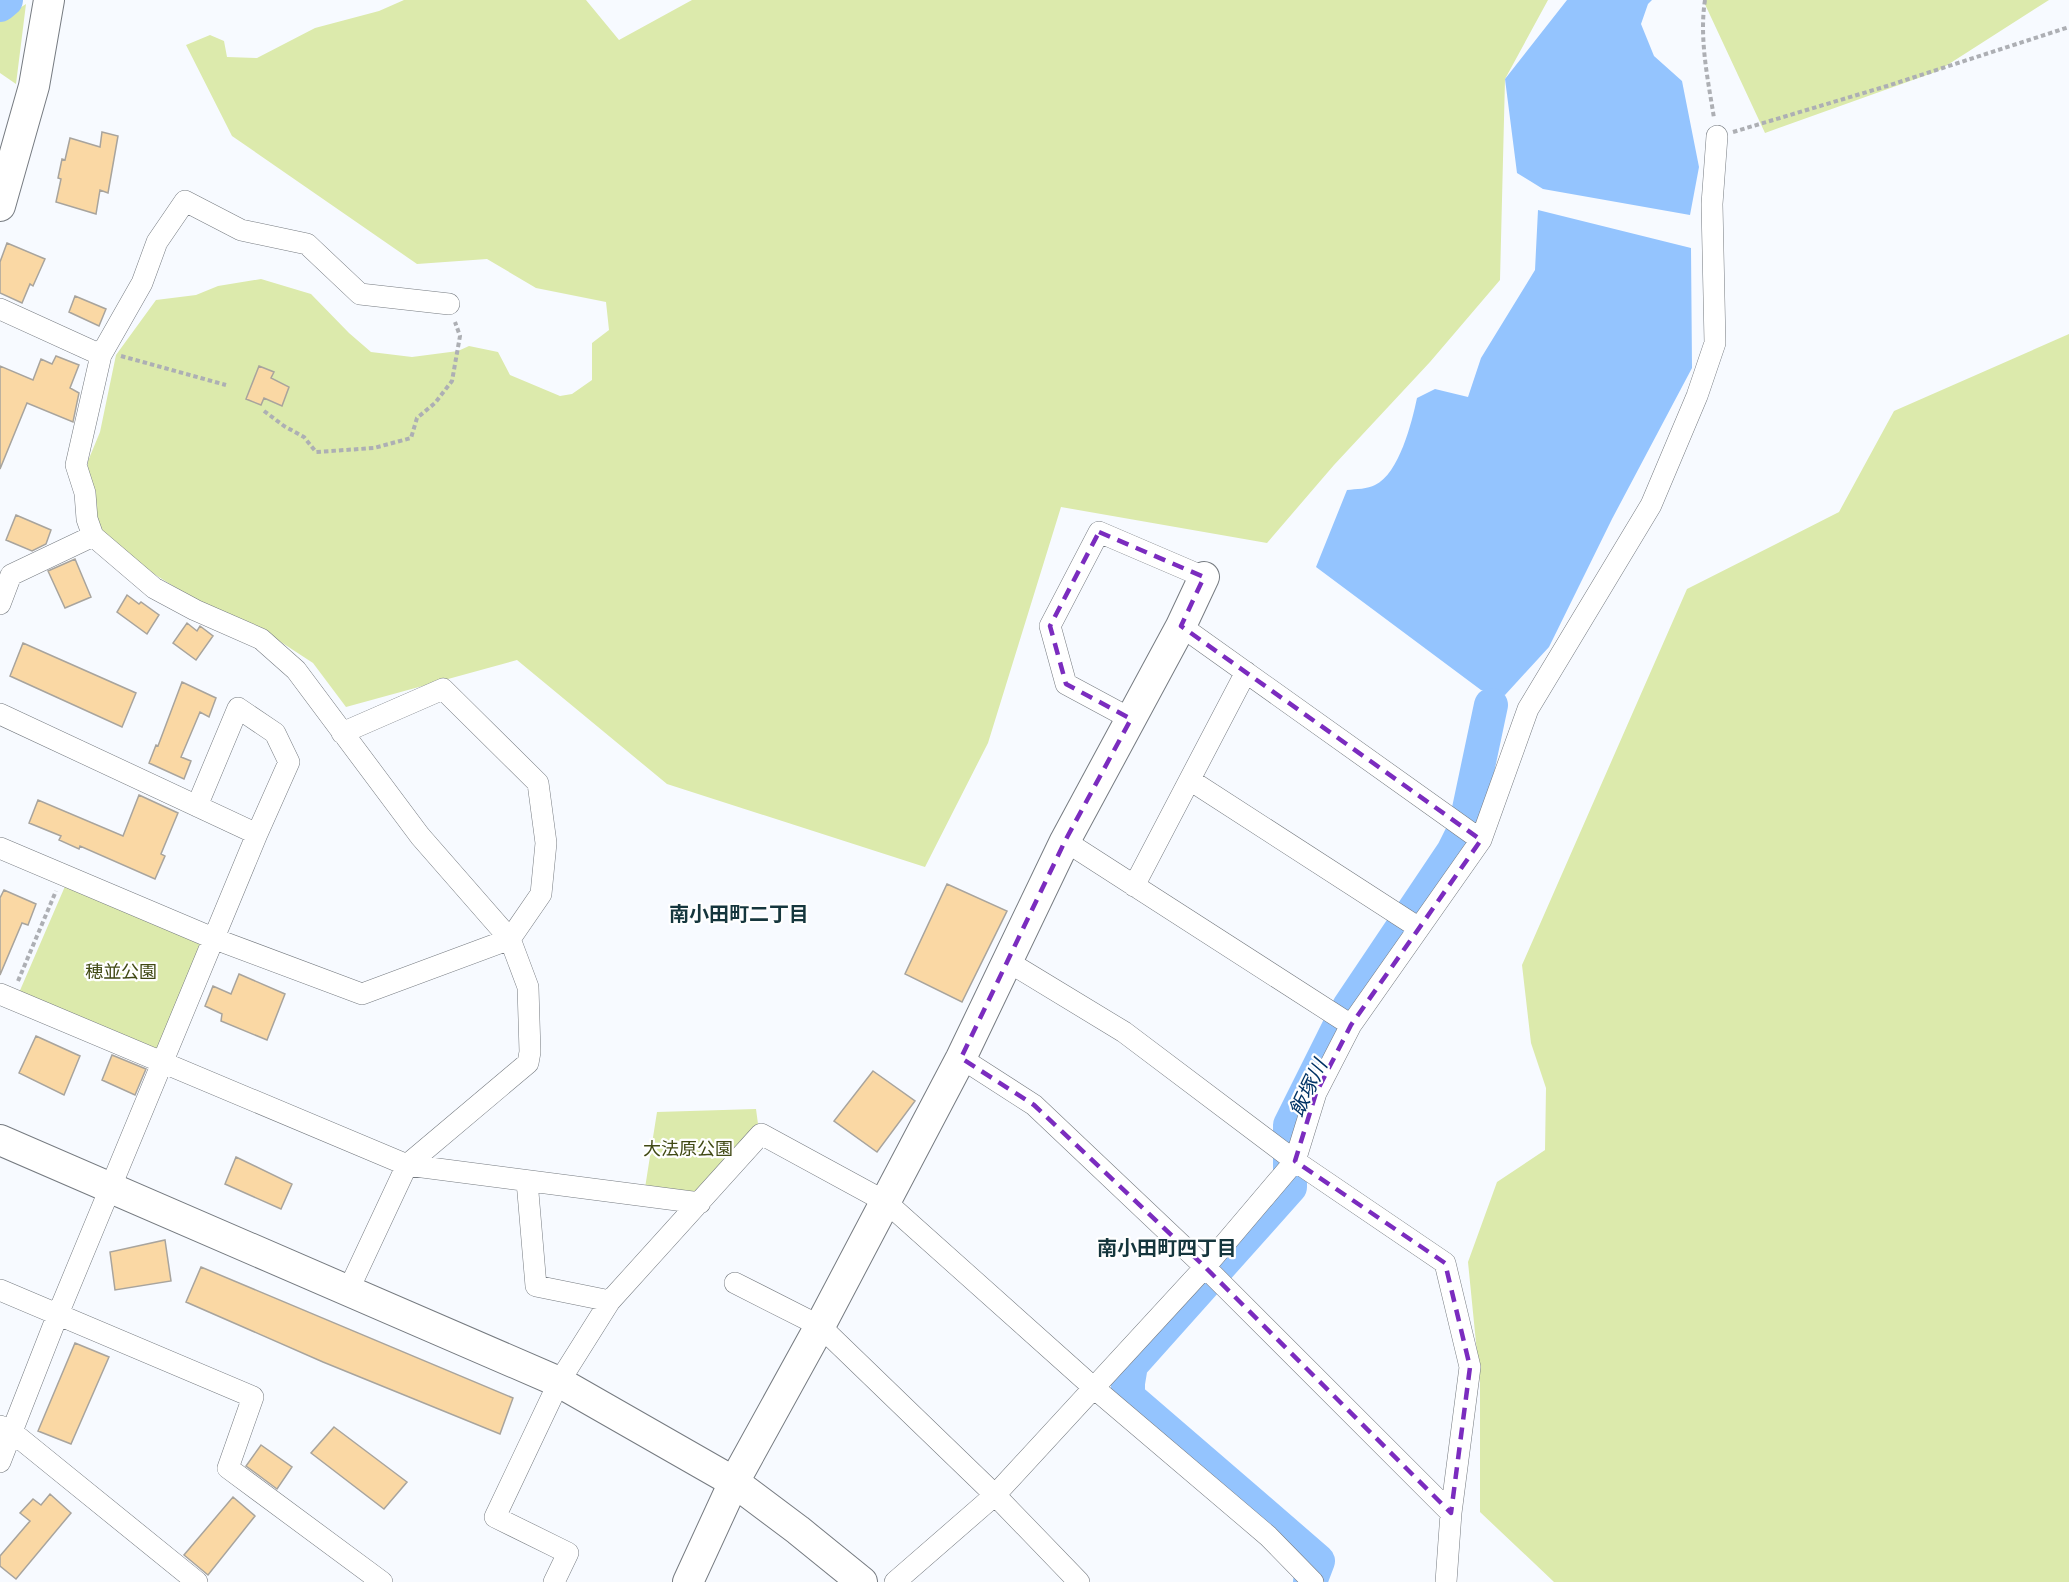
<svg xmlns="http://www.w3.org/2000/svg" width="2069" height="1582" viewBox="0 0 2069 1582" font-family="Figtree,'Noto Sans JP',sans-serif">
<style>
.green{fill:#dceaac}
.water{fill:#94c4fe}
.lines{fill:none;stroke-linecap:round;stroke-linejoin:round}
.river{stroke:#94c4fe;stroke-width:34}
.building{fill:#fad8a4;stroke:#a8a49d;stroke-width:1.5}
.street-casing{stroke:#767b81;stroke-width:22}
.secondary-casing{stroke:#767b81;stroke-width:32}
.path{stroke:#adafb4;stroke-width:4;stroke-dasharray:4.5 3;stroke-linecap:butt}
.street{stroke:#fff;stroke-width:21}
.secondary{stroke:#fff;stroke-width:30}
.marked{fill:none;stroke:#7b2cbf;stroke-width:4.5;stroke-dasharray:12 8;stroke-linejoin:round}
.labels{text-anchor:middle;dominant-baseline:central;stroke-width:4.5;stroke-linejoin:round;paint-order:stroke}
.park-label{font-size:18px;fill:#404914;stroke:#fff}
.neighbourhood-label{font-size:20px;font-weight:bold;fill:#15363d;stroke:#fff}
.water-label{font-size:20px;font-style:italic;fill:#003365;stroke:#fff}
</style>
<rect width="100%" height="100%" fill="#f7faff"/>
<path class="green" d="M 404,0 L 586,0 L 619,40 L 692,0 L 1548,0 L 1505,79 L 1500,280 L 1430,362 L 1334,465 L 1267,543 L 1061,507 L 988,743 L 925,867 L 667,784 L 517,660 L 346,707 L 313,663 L 264,631 L 202,604 L 130,559 L 98,534 L 85,493 L 88,461 L 100,432 L 116,355 L 156,300 L 196,295 L 218,286 L 261,279 L 311,294 L 349,333 L 371,352 L 412,357 L 458,351 L 469,346 L 498,352 L 510,375 L 560,396 L 572,394 L 592,380 L 592,343 L 609,330 L 606,302 L 536,288 L 487,259 L 417,264 L 232,136 L 186,45 L 210,35 L 224,41 L 227,57 L 257,58 L 315,28 L 379,11 Z
M 1703,0 L 2049,0 L 1938,71 L 1765,133 Z
M 26,4 L 16,84 L 0,73 L 0,21 Z
M 2069,334 L 2069,1582 L 1554,1582 L 1480,1512 L 1480,1383 L 1468,1262 L 1497,1182 L 1545,1150 L 1546,1088 L 1531,1043 L 1522,965 L 1687,589 L 1839,512 L 1894,411 Z
M 66,884 L 207,941 L 158,1055 L 18,995 Z
M 756,1109 L 758,1124 L 699,1194 L 645,1188 L 657,1112 Z"/>
<path class="water" d="M 1567,0 L 1652,0 L 1648,4 L 1641,24 L 1654,56 L 1682,81 L 1699,167 L 1690,215 L 1543,189 L 1517,173 L 1505,79 Z
M 1538,210 L 1691,248 L 1692,368 L 1612,519 L 1549,647 L 1505,695 L 1481,690 L 1316,567 L 1347,490 C 1356,489 1368,489 1375,485 C 1399,474 1412,422 1417,398 L 1435,389 L 1468,397 L 1481,358 L 1535,270 Z"/>
<g class="lines">
<path class="river" d="M 0,5 L 6,0
M 1310,1582 L 1318,1561 L 1128,1397 L 1128,1383 L 1131,1365 L 1290,1187 L 1290,1125 L 1349,1007 L 1453,852 L 1465,828 L 1491,705"/>
</g>
<path class="building" d="M 102,132 L 118,136 L 108,193 L 100,190 L 96,214 L 56,202 L 61,179 L 58,178 L 62,159 L 65,160 L 70,138 L 100,147 Z
M 7,243 L 45,259 L 33,286 L 30,284 L 22,303 L 0,293 L 0,262 Z
M 75,296 L 106,309 L 99,326 L 69,312 Z
M 56,356 L 79,365 L 70,388 L 79,393 L 73,422 L 27,403 L 0,469 L 0,366 L 33,380 L 41,359 L 52,364 Z
M 259,366 L 274,372 L 271,378 L 289,387 L 282,406 L 264,398 L 261,405 L 246,399 Z
M 16,515 L 51,530 L 46,544 L 32,551 L 6,540 Z
M 75,559 L 91,597 L 65,608 L 48,571 Z
M 127,595 L 139,604 L 141,602 L 159,615 L 147,634 L 117,612 Z
M 187,623 L 197,631 L 200,626 L 213,636 L 196,660 L 173,643 Z
M 23,643 L 136,693 L 122,727 L 10,676 Z
M 182,682 L 216,698 L 209,717 L 200,712 L 181,757 L 191,761 L 184,779 L 149,763 L 156,745 L 158,746 Z
M 139,795 L 178,813 L 161,854 L 165,856 L 155,879 L 80,846 L 79,849 L 59,840 L 61,836 L 29,823 L 38,800 L 123,836 Z
M 947,884 L 1007,911 L 962,1002 L 905,974 Z
M 4,890 L 36,904 L 28,925 L 22,923 L 0,975 L 0,898 Z
M 239,974 L 285,994 L 267,1040 L 221,1021 L 222,1014 L 205,1006 L 213,986 L 231,994 Z
M 36,1036 L 80,1056 L 64,1095 L 19,1073 Z
M 112,1055 L 146,1069 L 135,1095 L 102,1080 Z
M 873,1071 L 915,1101 L 877,1152 L 834,1121 Z
M 236,1157 L 292,1184 L 281,1209 L 225,1184 Z
M 165,1240 L 171,1281 L 115,1290 L 110,1252 Z
M 201,1267 L 513,1398 L 500,1434 L 323,1362 L 186,1302 Z
M 75,1343 L 109,1357 L 71,1444 L 38,1431 Z
M 334,1427 L 407,1482 L 384,1509 L 311,1453 Z
M 261,1445 L 292,1467 L 277,1489 L 246,1466 Z
M 50,1494 L 71,1513 L 16,1579 L 0,1566 L 0,1556 L 30,1521 L 20,1513 L 33,1499 L 41,1505 Z
M 233,1497 L 255,1516 L 208,1575 L 184,1555 Z"/>
<g class="lines">
<defs>
<path id="street" d="M 0,309 L 101,355 L 76,465 L 85,493 L 87,519 L 93,536 L 154,588 L 195,610 L 261,639 L 296,670 L 420,836 L 510,939 L 528,987 L 530,1052 L 528,1063 L 407,1165 L 348,1291
M 101,355 L 142,283 L 157,242 L 185,201 L 241,230 L 307,244 L 360,294 L 449,304
M 0,604 L 11,575 L 93,536
M 1181,626 L 1481,840
M 0,714 L 257,834 L 58,1314 L 0,1462
M 1131,719 L 1066,684 L 1050,626 L 1099,532 L 1204,577
M 1190,780 L 1419,928
M 197,806 L 238,708 L 275,733 L 289,762 L 257,834
M 1065,841 L 1351,1025
M 0,848 L 215,939 L 362,994 L 510,939 L 541,894 L 546,843 L 538,783 L 443,689 L 342,733
M 1134,886 L 1246,672
M 1007,961 L 1124,1032 L 1295,1161 L 1445,1263 L 1470,1367 L 1451,1513
M 0,994 L 407,1165 L 700,1203
M 961,1058 L 1034,1105 L 1205,1267 L 1451,1513 L 1446,1582
M 527,1181 L 536,1286 L 610,1301
M 735,1283 L 820,1326 L 995,1495 L 1079,1582
M 0,1290 L 253,1397 L 228,1468 L 382,1582
M 0,1426 L 12,1432 L 197,1582
M 554,1582 L 568,1553 L 495,1517 L 559,1382 L 610,1301 L 761,1134 L 886,1202 L 1094,1388 L 1268,1536 L 1313,1582
M 895,1582 L 995,1495 L 1205,1267 L 1295,1161 L 1316,1093 L 1351,1025 L 1481,840 L 1528,709 L 1651,505 L 1697,396 L 1715,343 L 1712,204 L 1717,136"/>
<path id="secondary" d="M 0,206 L 34,86 L 49,0
M 0,1140 L 559,1382 L 734,1482 L 798,1530 L 862,1582
M 688,1582 L 734,1482 L 820,1326 L 961,1058 L 1065,841 L 1181,626 L 1204,577"/>
</defs>
<use href="#street" class="street-casing"/>
<use href="#secondary" class="secondary-casing"/>
<path class="path" d="M 1705,0 C 1699,39 1708,80 1714,118
M 1733,132 L 1887,86 L 2069,27
M 121,356 L 226,385
M 264,411 L 284,426 L 304,437 L 316,452 L 374,448 L 411,438 L 417,418 L 435,403 L 452,381 L 460,336 L 455,322
M 18,981 L 56,891"/>
<use href="#street" class="street"/>
<use href="#secondary" class="secondary"/>
</g>
<path class="marked" d="M 1099,532 L 1204,577 L 1181,626 L 1481,840 L 1351,1025 L 1316,1093 L 1295,1161 L 1445,1263 L 1470,1367 L 1451,1513 L 1205,1267 L 1034,1105 L 961,1058 L 1065,841 L 1131,719 L 1066,684 L 1050,626 Z"/>
<g class="labels">
<g class="park-label">
<text x="121" y="972">穂並公園</text>
<text x="688" y="1149">大法原公園</text>
</g>
<g class="neighbourhood-label">
<text x="739" y="914">南小田町二丁目</text>
<text x="1167" y="1248">南小田町四丁目</text>
</g>
<g class="water-label">
<text transform="translate(1308 1088) rotate(-64)">飯塚川</text>
</g>
</g>
</svg>
